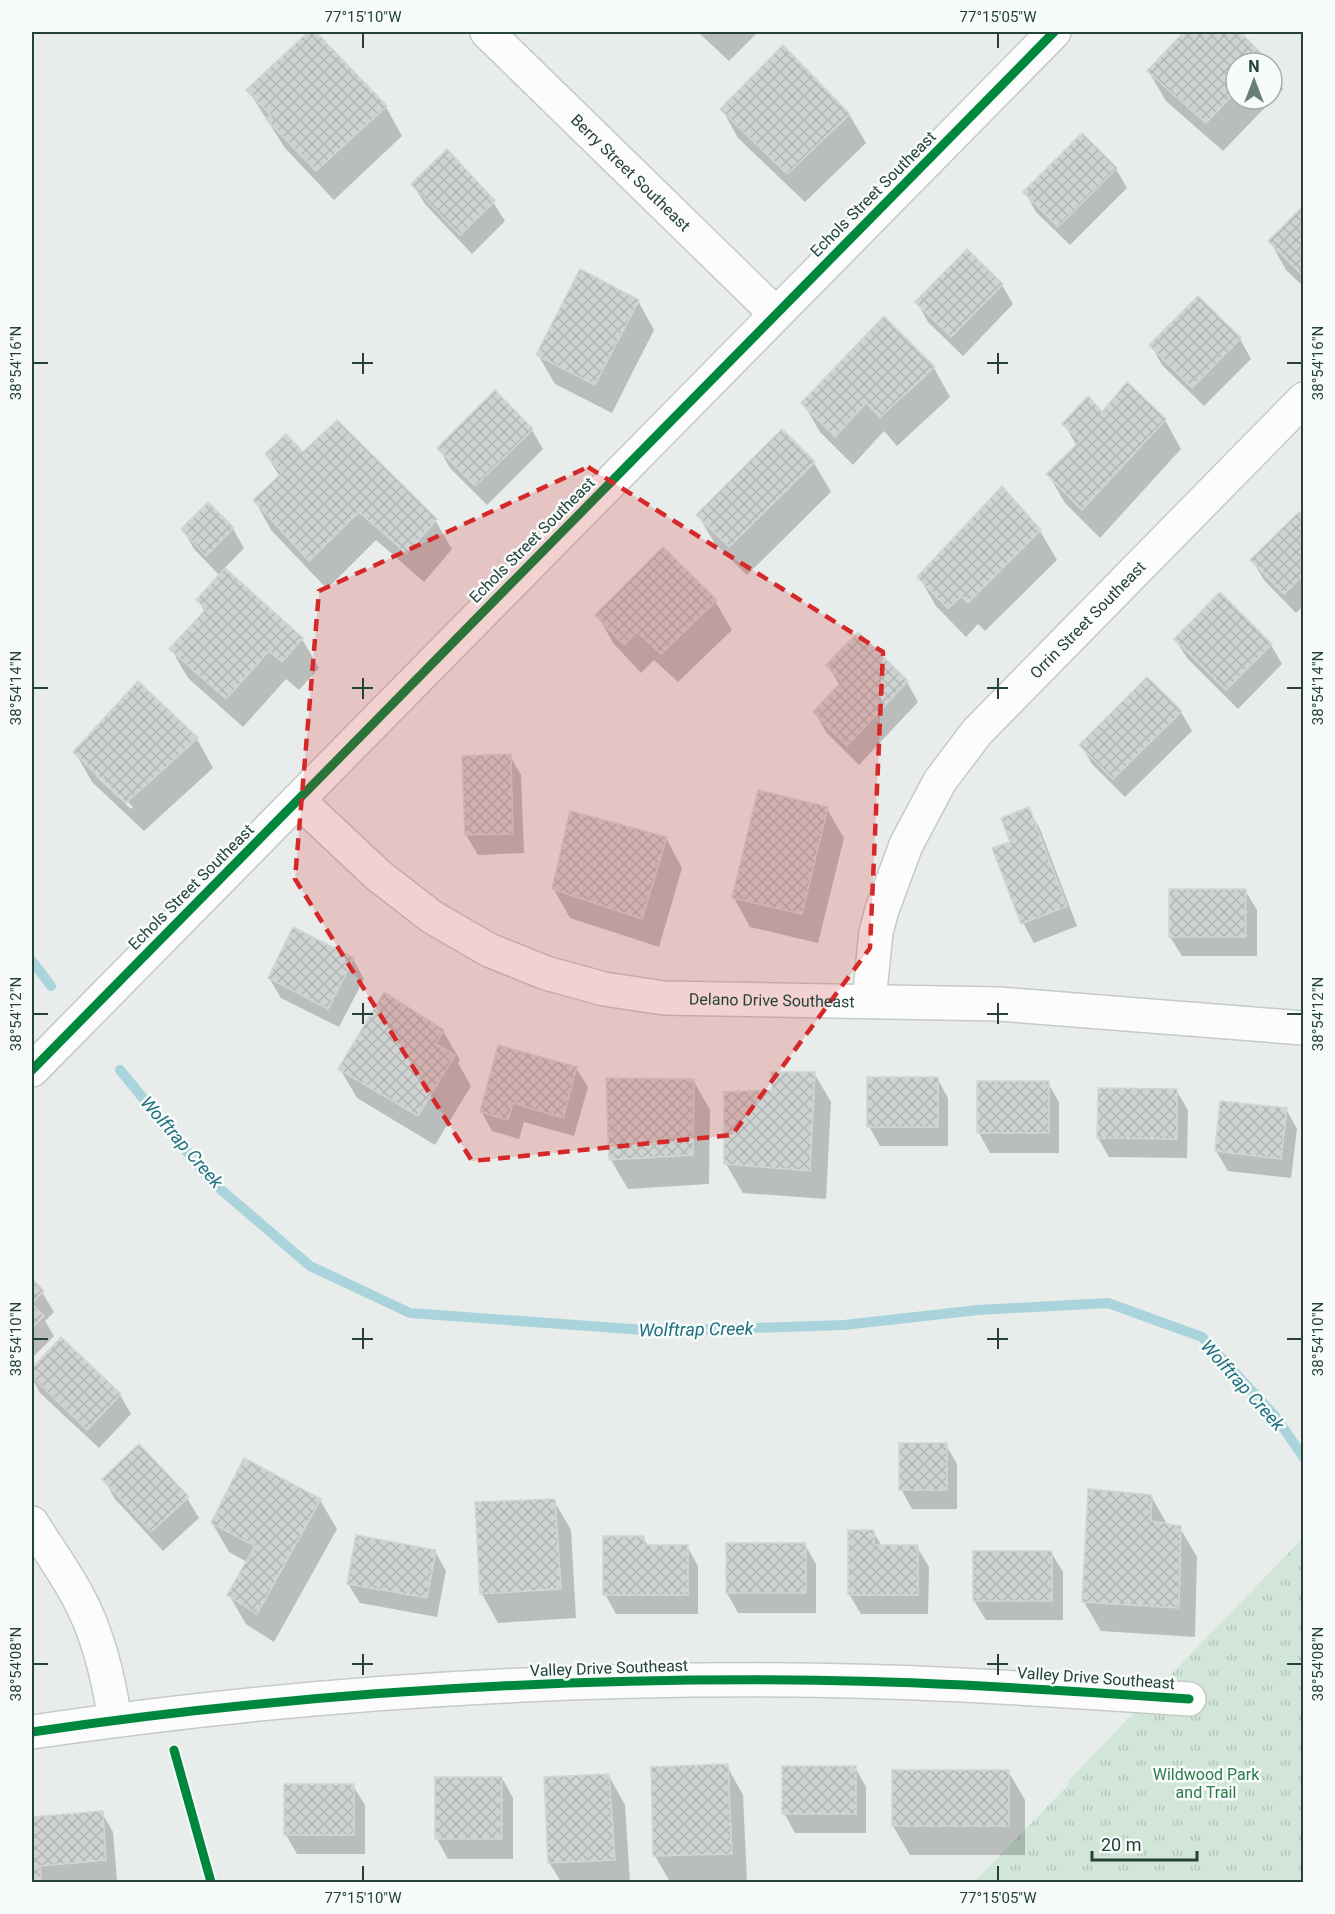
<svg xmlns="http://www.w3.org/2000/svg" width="1335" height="1914" viewBox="0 0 1335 1914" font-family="Roboto,sans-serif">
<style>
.park{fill:url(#park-tufts)}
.shadow{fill:#0003;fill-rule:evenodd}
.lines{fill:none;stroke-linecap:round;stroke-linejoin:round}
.stream{stroke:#a9d4db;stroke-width:10}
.building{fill:url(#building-cross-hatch);stroke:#d1d6d4;stroke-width:1.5}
.minor-casing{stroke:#c5cac8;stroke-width:36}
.minor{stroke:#fcfcfc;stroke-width:33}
.cycleway-casing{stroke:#f7fbf9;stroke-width:13}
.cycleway{stroke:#00873e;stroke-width:9}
.marked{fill:#d62828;fill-opacity:0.2;stroke:#d62828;stroke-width:4.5;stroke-dasharray:12 8;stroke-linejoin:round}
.ticks{fill:none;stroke:#24423a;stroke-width:2}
.labels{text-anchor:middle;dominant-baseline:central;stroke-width:5;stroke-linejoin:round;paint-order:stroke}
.street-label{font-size:16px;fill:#24423a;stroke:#f7fbf9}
.park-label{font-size:16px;fill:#2d7a4b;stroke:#f7fbf9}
.water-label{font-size:18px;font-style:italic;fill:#1c6f80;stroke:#f7fbf9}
.neatline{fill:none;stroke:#24423a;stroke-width:2}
.ticks-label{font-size:15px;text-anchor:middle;fill:#24423a}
</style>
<defs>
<pattern id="park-tufts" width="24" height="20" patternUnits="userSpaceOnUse" patternTransform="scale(1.5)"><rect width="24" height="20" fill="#d1e6d8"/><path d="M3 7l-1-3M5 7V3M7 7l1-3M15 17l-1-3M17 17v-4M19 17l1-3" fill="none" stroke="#b3c6ba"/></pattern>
<pattern id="building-cross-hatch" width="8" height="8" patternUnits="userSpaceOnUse" patternTransform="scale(1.5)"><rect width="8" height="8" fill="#cfd4d2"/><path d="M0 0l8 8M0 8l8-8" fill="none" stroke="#b2b7b5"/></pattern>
</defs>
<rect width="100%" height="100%" fill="#e8edeb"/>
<path class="park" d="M 1303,1538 L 1303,1882 L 974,1882 L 1070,1783 L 1066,1783 Z"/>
<path class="shadow" d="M 310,32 L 314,32 L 386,107 L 402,136 L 334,200 L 285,148 L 248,90 Z
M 698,32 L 758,32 L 729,61 Z
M 1186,32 L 1238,32 L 1266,60 L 1268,63 L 1236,63 L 1236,99 L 1272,99 L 1272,70 L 1283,89 L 1223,151 L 1166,101 L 1149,72 Z
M 722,109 L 849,114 L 866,143 L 805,202 L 738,138 Z
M 1116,169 L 1127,188 L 1070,245 L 1036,212 L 1025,192 Z
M 413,185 L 493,202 L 505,221 L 472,254 L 425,204 Z
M 1304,207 L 1304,287 L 1286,270 L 1270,241 Z
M 1002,285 L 1013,304 L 963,356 L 928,322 L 917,302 Z
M 1198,298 L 1240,339 L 1251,359 L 1204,406 L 1162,365 L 1151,345 Z
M 638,301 L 654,330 L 612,413 L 555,384 L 538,355 Z
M 934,368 L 950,397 L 897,446 L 884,431 L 853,465 L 820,432 L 803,403 Z
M 1102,414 L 1165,420 L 1181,449 L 1100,538 L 1065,503 L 1048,474 L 1077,446 L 1064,424 Z
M 532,430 L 543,449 L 487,505 L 450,468 L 439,448 Z
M 266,454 L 303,454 L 435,520 L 452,549 L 424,582 L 376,540 L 327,589 L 271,530 L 255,501 L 280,477 Z
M 814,463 L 831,492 L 747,575 L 715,544 L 698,515 Z
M 1304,518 L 1304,605 L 1296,613 L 1264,580 L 1252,560 Z
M 183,529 L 233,529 L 244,548 L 224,569 L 302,639 L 319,668 L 299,690 L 286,679 L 243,727 L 188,678 L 171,649 L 205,612 L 198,600 L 220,576 L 194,549 Z
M 1040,531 L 1057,560 L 985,631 L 978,624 L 966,637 L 936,606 L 919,577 Z
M 715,601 L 732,630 L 678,682 L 654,660 L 641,673 L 614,644 L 597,615 Z
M 858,634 L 907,682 L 918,702 L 859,765 L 826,732 L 815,712 L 840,686 L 828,665 Z
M 1175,639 L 1271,645 L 1282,664 L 1238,709 L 1187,658 Z
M 1181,712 L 1192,731 L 1125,797 L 1092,764 L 1081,745 Z
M 197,739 L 213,768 L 144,831 L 92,782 L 75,752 ZM 96,772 L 133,807 L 131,809 L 96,776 Z
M 510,756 L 521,775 L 524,853 L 478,855 L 466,835 Z
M 827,809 L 844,838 L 818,943 L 750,927 L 734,898 Z
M 1029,809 L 1040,829 L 1077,926 L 1034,943 L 1023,923 L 1012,843 Z
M 666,838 L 682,868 L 659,947 L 570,918 L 553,888 Z
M 1245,890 L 1257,910 L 1257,956 L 1182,956 L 1170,937 Z
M 353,959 L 364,979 L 339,1027 L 281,998 L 269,978 Z
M 443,1031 L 460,1060 L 458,1063 L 471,1086 L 435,1145 L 357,1098 L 340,1069 Z
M 576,1068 L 588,1087 L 574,1136 L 524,1122 L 519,1139 L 492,1131 L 481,1111 Z
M 814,1073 L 831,1102 L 826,1199 L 743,1193 L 726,1164 Z
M 937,1078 L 948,1098 L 948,1146 L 880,1146 L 869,1126 Z
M 693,1080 L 710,1110 L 709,1184 L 628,1189 L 611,1160 Z
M 1048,1083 L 1059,1102 L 1059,1153 L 990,1153 L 979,1133 Z
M 1176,1090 L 1188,1110 L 1187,1158 L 1109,1157 L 1098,1138 Z
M 1221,1102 L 1286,1109 L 1297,1129 L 1291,1178 L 1228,1171 L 1216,1151 Z
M 32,1281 L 42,1292 L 54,1312 L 45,1321 L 54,1336 L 32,1358 Z
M 61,1339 L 120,1395 L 131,1414 L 99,1448 L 40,1393 L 32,1378 L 32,1370 Z
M 946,1445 L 957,1464 L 957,1509 L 912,1509 L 901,1489 Z
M 104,1479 L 187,1498 L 199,1518 L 163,1551 L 115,1499 Z
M 1151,1496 L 1168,1526 L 1180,1528 L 1197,1557 L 1195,1637 L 1101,1631 L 1084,1602 Z
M 320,1500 L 337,1529 L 274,1642 L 246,1624 L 229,1595 L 247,1562 L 229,1552 L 212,1523 Z
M 554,1501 L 571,1530 L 576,1618 L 498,1623 L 482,1594 Z
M 873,1532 L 882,1546 L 917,1547 L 929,1567 L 928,1614 L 861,1614 L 849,1594 Z
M 643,1538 L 648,1546 L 687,1546 L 698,1566 L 698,1614 L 616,1614 L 605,1594 Z
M 727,1545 L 805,1545 L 816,1564 L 816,1613 L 738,1613 L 727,1593 Z
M 435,1551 L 446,1571 L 437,1617 L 360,1603 L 348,1584 Z
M 1051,1552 L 1063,1572 L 1063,1620 L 986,1620 L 974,1601 Z
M 727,1766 L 743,1795 L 747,1882 L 670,1882 L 655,1856 Z
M 855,1767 L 866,1787 L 866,1833 L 795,1833 L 784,1813 Z
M 893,1771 L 1008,1771 L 1025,1800 L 1025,1855 L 910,1855 L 893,1826 Z
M 609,1776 L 625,1805 L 630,1882 L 561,1882 L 549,1862 Z
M 502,1778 L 513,1798 L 513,1859 L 448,1859 L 437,1839 Z
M 353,1786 L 365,1805 L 365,1854 L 297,1854 L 286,1835 Z
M 102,1813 L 113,1832 L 117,1880 L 82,1882 L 32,1882 L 32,1819 Z"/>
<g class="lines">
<path class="stream" d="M 32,961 L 51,986
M 120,1070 L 211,1181 L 310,1266 L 410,1313 L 658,1331 L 844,1325 L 978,1310 L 1108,1303 L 1202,1337 L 1275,1416 L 1304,1458"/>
</g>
<path class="building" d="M 308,32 L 316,32 L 387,106 L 316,171 L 266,119 L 271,115 L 246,90 Z
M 1184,32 L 1240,32 L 1267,59 L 1264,63 L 1236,63 L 1236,92 L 1206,123 L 1147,71 Z
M 783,45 L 850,114 L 787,174 L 720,109 Z
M 1082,133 L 1117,168 L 1058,227 L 1023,192 Z
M 447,149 L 495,201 L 460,235 L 411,184 Z
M 1304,205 L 1304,275 L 1303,276 L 1268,241 Z
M 967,249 L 1003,284 L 951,337 L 915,302 Z
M 580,269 L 639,300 L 595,385 L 536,355 Z
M 1198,296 L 1241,338 L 1192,388 L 1149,345 Z
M 884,316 L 935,367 L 880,417 L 866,403 L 835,437 L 801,403 Z
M 1127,382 L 1166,419 L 1082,510 L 1046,474 L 1080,441 L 1062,424 L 1088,396 L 1102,412 Z
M 495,390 L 533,429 L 475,486 L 437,448 Z
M 337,420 L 437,519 L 407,554 L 359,512 L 309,561 L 253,500 L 282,473 L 265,454 L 286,434 L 303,452 Z
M 782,429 L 815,462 L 729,547 L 696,515 Z
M 1002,486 L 1041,530 L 968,603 L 961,596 L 948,609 L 917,577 Z
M 208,502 L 234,528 L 206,556 L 181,529 Z
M 1299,512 L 1304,516 L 1304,575 L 1284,594 L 1250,560 Z
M 663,547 L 717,600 L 661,654 L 637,632 L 624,645 L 595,615 Z
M 225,568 L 303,638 L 282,662 L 269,651 L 226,699 L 169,649 L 206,609 L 196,600 Z
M 1220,592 L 1272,644 L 1226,690 L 1174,639 Z
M 858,632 L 908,681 L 847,746 L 813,712 L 842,681 L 826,665 Z
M 1147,677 L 1182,711 L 1113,779 L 1079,745 Z
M 138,681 L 198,738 L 126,803 L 73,752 Z
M 511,754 L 513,834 L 465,835 L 462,756 Z
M 758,790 L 828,807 L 802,914 L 732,898 Z
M 1029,807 L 1067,906 L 1021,924 L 992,848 L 1010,842 L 1001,818 Z
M 570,811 L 667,837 L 642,919 L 552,889 Z
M 1169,889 L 1246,889 L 1246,937 L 1169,937 Z
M 293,927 L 354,958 L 328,1009 L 268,978 Z
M 384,992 L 444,1030 L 436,1044 L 455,1055 L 418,1116 L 338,1069 Z
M 498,1045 L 577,1067 L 563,1118 L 513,1103 L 508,1120 L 480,1112 Z
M 771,1072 L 815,1072 L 810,1171 L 724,1164 L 724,1092 L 772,1090 Z
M 867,1077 L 938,1077 L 938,1127 L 867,1127 Z
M 606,1078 L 694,1079 L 693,1155 L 609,1160 Z
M 977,1081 L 1049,1081 L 1049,1133 L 977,1133 Z
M 1098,1088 L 1177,1089 L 1177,1139 L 1097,1138 Z
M 1220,1101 L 1287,1108 L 1281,1159 L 1215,1151 Z
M 32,1279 L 44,1291 L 32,1303 Z
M 32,1304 L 44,1316 L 32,1328 Z
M 61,1337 L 121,1394 L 87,1430 L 32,1377 L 32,1368 Z
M 899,1443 L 947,1443 L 947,1490 L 899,1490 Z
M 139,1444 L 189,1497 L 151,1532 L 102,1479 Z
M 244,1458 L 321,1499 L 257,1614 L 227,1595 L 255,1546 L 211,1523 Z
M 1088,1489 L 1152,1495 L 1151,1521 L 1181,1526 L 1179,1608 L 1082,1602 Z
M 555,1499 L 561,1589 L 480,1594 L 475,1502 Z
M 848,1530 L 874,1530 L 874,1545 L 918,1545 L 918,1595 L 848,1595 Z
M 356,1535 L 436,1550 L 427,1598 L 347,1584 Z
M 603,1536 L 644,1536 L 644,1545 L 688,1545 L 688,1595 L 603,1595 Z
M 726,1543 L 806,1543 L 806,1593 L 726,1593 Z
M 973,1551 L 1052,1551 L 1052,1601 L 973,1601 Z
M 728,1764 L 732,1854 L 653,1856 L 651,1767 Z
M 782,1766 L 856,1766 L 856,1814 L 782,1814 Z
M 892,1770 L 1009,1770 L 1009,1826 L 892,1826 Z
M 609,1774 L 615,1860 L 548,1863 L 544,1777 Z
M 435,1777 L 502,1777 L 502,1839 L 435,1839 Z
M 284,1784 L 354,1784 L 354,1835 L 284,1835 Z
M 103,1811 L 106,1860 L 40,1866 L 41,1880 L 32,1881 L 32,1817 Z"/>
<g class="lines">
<defs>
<g id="minor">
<path id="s1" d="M 487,32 L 776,314"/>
<path id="s2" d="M 298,800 L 379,876 L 432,917 L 489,950 L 546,973 L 604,989 L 664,998 L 999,1004 L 1304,1028"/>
<path id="s3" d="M 869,1001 L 876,932 L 882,910 L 906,845 L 940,781 L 977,732 L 1304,399"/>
<path d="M 32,1070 L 1054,32"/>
<path d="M 32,1523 C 46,1546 63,1569 76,1593 C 98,1632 108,1676 115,1720"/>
<path d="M 32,1732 C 283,1695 538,1678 793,1680 C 925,1681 1057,1690 1189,1699"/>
</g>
</defs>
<use href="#minor" class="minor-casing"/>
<use href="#minor" class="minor"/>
<defs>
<path id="cycleway" d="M 32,1070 L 1054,32
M 32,1732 C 283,1695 538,1678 793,1680 C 925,1681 1057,1690 1189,1699
M 174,1750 L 211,1882"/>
</defs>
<use href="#cycleway" class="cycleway-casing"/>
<use href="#cycleway" class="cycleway"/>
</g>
<path class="marked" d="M 588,467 L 883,652 L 870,948 L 732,1135 L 472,1161 L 295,879 L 319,591 Z"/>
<path class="ticks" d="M 363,33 L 363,48M 998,33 L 998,48M 363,353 L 363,374M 998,353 L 998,374M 33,363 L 48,363M 352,363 L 373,363M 987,363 L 1008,363M 1287,363 L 1302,363M 363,678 L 363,699M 998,678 L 998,699M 33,688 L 48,688M 352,688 L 373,688M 987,688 L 1008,688M 1287,688 L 1302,688M 363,1003 L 363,1024M 998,1003 L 998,1024M 33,1014 L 48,1014M 352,1014 L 373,1014M 987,1014 L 1008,1014M 1287,1014 L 1302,1014M 363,1328 L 363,1349M 998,1328 L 998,1349M 33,1339 L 48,1339M 352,1339 L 373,1339M 987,1339 L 1008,1339M 1287,1339 L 1302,1339M 363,1654 L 363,1675M 998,1654 L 998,1675M 33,1664 L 48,1664M 352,1664 L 373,1664M 987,1664 L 1008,1664M 1287,1664 L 1302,1664M 363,1866 L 363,1881M 998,1866 L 998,1881"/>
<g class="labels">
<g class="street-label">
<text stroke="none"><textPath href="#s1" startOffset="201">Berry Street Southeast</textPath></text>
<text transform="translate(873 194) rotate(-45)">Echols Street Southeast</text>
<text transform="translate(532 540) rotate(-45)">Echols Street Southeast</text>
<text stroke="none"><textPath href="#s3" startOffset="453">Orrin Street Southeast</textPath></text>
<text transform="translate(191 887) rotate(-45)">Echols Street Southeast</text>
<text stroke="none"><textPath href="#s2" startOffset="534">Delano Drive Southeast</textPath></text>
<text transform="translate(609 1668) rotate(-2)">Valley Drive Southeast</text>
<text transform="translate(1096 1678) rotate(4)">Valley Drive Southeast</text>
</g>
<g class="park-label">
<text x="1206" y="1774">Wildwood Park<tspan x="1206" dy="18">and Trail</tspan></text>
</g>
<g class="water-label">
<text transform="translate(182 1142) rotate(49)">Wolftrap Creek</text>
<text transform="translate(696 1329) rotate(-1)">Wolftrap Creek</text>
<text transform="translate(1243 1385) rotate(48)">Wolftrap Creek</text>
</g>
</g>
<rect width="1335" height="1914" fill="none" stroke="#f7fbf9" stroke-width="66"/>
<g transform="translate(1254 81)"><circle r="28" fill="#f7fbf9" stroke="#a3b1ad" stroke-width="1.5"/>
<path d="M0-4.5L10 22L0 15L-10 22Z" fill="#697e78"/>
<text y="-9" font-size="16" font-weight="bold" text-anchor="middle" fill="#24423a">N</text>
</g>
<path d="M1092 1851v9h105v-9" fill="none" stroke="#24423a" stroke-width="3"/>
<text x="1101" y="1851" font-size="18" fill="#24423a" stroke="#f7fbf9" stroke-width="4.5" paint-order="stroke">20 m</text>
<rect x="33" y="33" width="1269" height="1848" class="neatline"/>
<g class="ticks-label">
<text x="363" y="22">77°15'10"W</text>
<text x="998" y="22">77°15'05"W</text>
<text transform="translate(16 363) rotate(-90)" y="5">38°54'16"N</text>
<text transform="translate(1318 363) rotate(-90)" y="5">38°54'16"N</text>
<text transform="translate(16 688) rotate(-90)" y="5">38°54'14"N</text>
<text transform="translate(1318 688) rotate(-90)" y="5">38°54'14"N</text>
<text transform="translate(16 1014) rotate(-90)" y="5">38°54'12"N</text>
<text transform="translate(1318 1014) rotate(-90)" y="5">38°54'12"N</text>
<text transform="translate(16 1339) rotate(-90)" y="5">38°54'10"N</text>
<text transform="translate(1318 1339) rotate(-90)" y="5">38°54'10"N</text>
<text transform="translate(16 1664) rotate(-90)" y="5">38°54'08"N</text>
<text transform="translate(1318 1664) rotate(-90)" y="5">38°54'08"N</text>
<text x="363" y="1903">77°15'10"W</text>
<text x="998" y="1903">77°15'05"W</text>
</g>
</svg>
